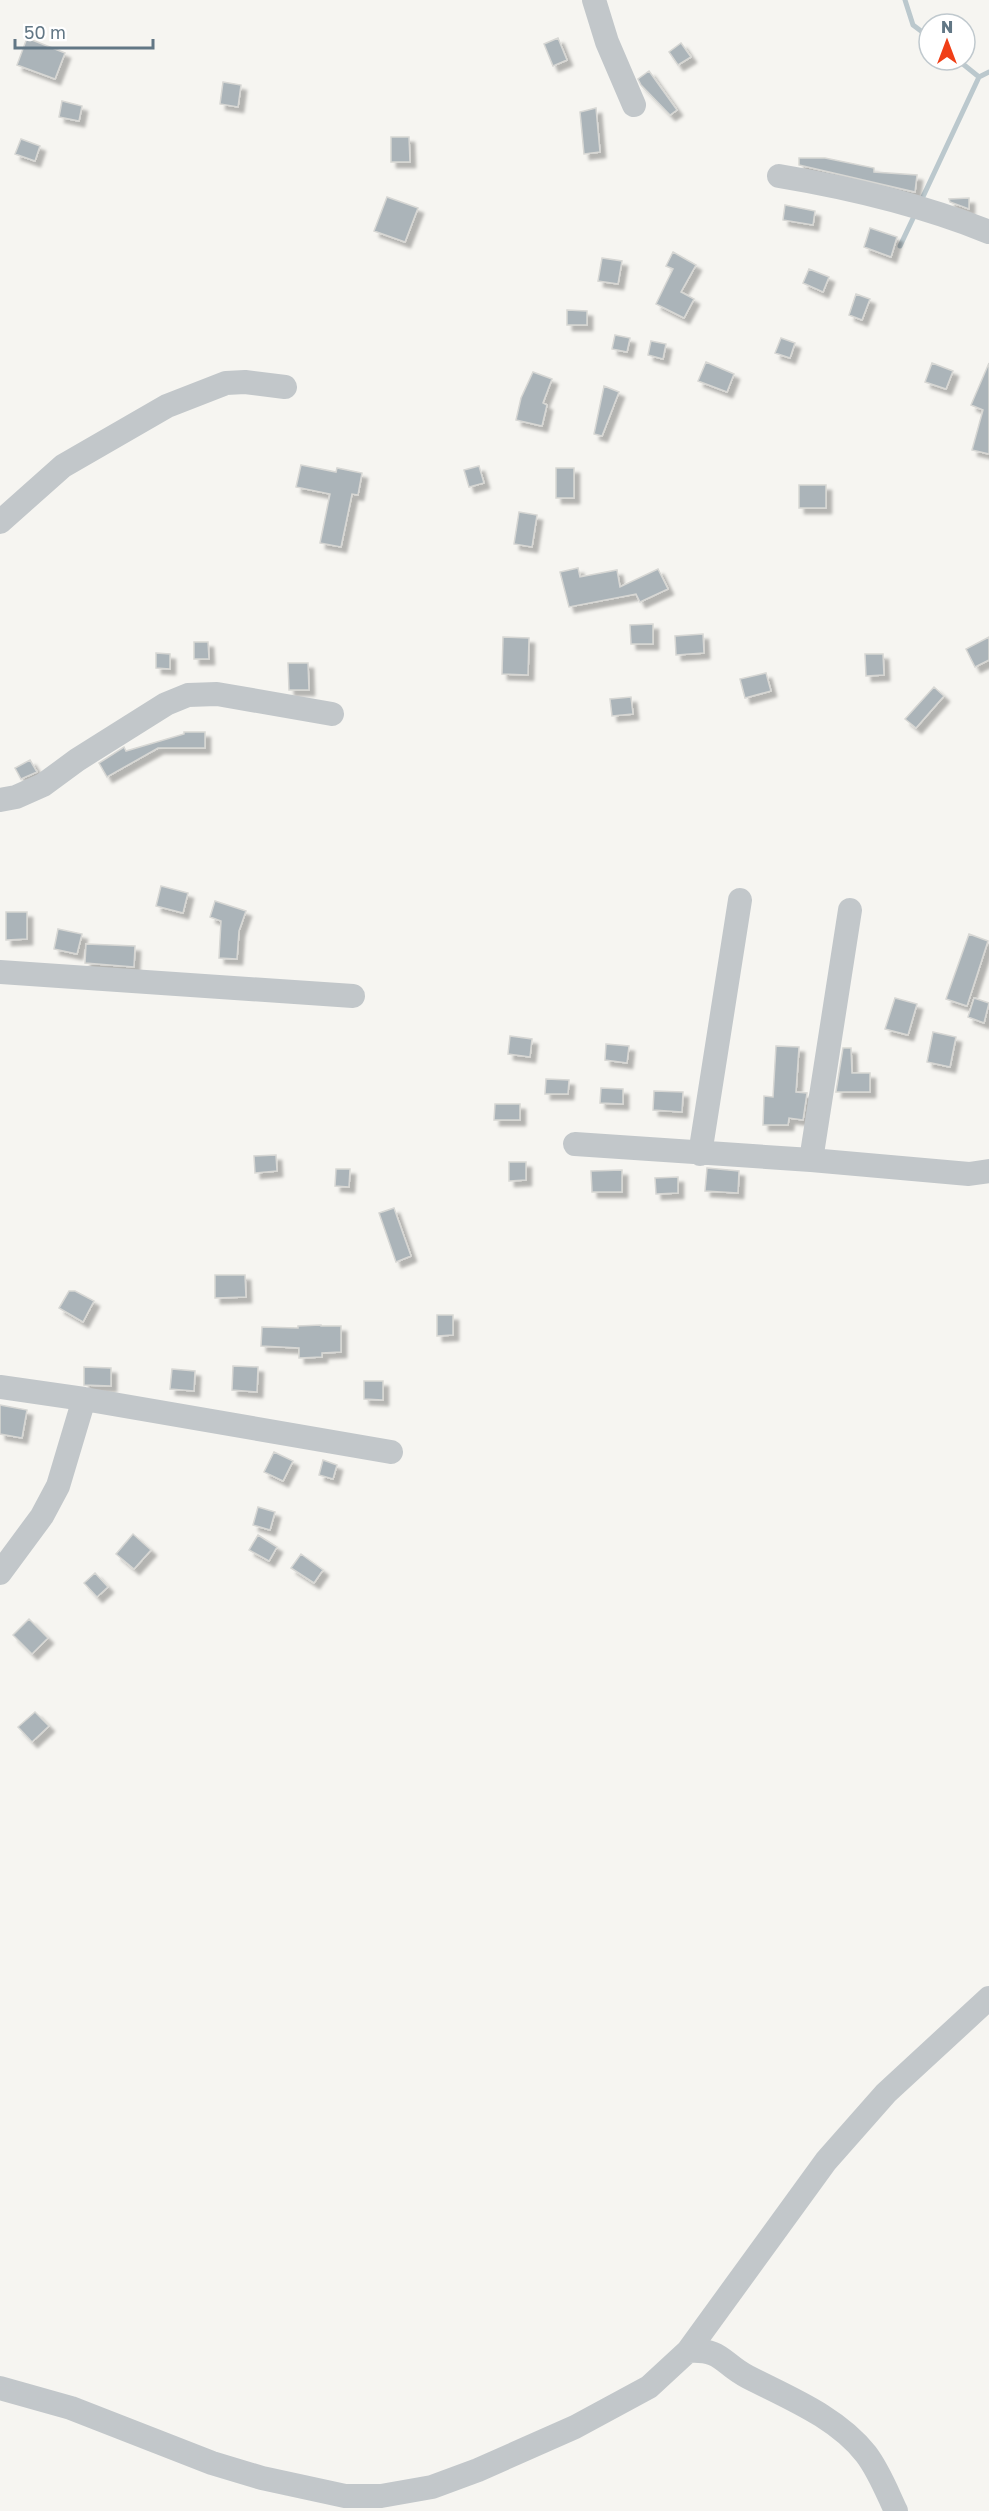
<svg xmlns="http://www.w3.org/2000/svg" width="989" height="2511" viewBox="0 0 989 2511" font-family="'Golos Text',sans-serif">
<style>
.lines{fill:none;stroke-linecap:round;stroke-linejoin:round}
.stream{stroke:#bbc8cd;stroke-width:5}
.building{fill:#abb4b9;stroke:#d7d7d4;stroke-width:1.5;filter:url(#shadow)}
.minor{stroke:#c2c7ca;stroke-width:24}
</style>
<defs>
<filter id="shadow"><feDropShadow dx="5.5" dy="5.5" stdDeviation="1.5" flood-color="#0004"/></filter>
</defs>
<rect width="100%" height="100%" fill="#f6f5f1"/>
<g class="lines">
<path class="stream" d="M 905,0 L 913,25 L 929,37
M 958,60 L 979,77
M 921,201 L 979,77 L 989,72
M 900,246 L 916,212"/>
</g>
<path class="building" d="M 27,38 L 65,53 L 55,79 L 17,65 Z
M 558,38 L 567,60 L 553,66 L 544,44 Z
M 681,43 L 691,57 L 678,65 L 669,52 Z
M 649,71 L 677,110 L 670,115 L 641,85 L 638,79 Z
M 223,82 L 241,85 L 238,107 L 220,104 Z
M 62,101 L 82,106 L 79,121 L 59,117 Z
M 596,108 L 600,152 L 584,154 L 580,112 Z
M 391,137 L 409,137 L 410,162 L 391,162 Z
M 21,139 L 40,146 L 35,161 L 15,154 Z
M 799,158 L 825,158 L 874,168 L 874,172 L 917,175 L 915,192 L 799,165 Z
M 387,197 L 418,208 L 405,242 L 374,231 Z
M 969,198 L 969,209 L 950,202 L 949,199 Z
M 785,205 L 815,211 L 813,225 L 783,220 Z
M 870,228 L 897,237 L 891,257 L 864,247 Z
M 673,252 L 696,265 L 681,292 L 694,299 L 684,318 L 656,304 L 673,269 L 666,266 Z
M 602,258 L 622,261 L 618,284 L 598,281 Z
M 809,269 L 829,277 L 823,292 L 803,283 Z
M 856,294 L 870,299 L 862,320 L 849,315 Z
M 567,310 L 587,311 L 587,325 L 567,325 Z
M 615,335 L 630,338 L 627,352 L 612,349 Z
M 781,338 L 795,343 L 790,358 L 775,353 Z
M 651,341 L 666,344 L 663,359 L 648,355 Z
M 706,362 L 734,374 L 727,392 L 698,381 Z
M 932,363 L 953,371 L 946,389 L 925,382 Z
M 989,363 L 989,454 L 972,450 L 983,410 L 971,405 Z
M 533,372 L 552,379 L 543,403 L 547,405 L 542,426 L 516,420 L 521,398 Z
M 604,386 L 619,392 L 602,436 L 594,434 Z
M 301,465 L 336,472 L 337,468 L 362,473 L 358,495 L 352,494 L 341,547 L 320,543 L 330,494 L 296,487 Z
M 479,466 L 484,483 L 469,487 L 464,470 Z
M 556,468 L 574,468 L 574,498 L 556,498 Z
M 799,485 L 826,485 L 826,508 L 799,508 Z
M 519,512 L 537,515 L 532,547 L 514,544 Z
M 578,568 L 580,577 L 617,570 L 620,587 L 658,569 L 668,589 L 640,602 L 636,594 L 569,607 L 560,572 Z
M 653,624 L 653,644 L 631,644 L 630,625 Z
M 703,634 L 704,653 L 676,655 L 675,636 Z
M 503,637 L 529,638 L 528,675 L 502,674 Z
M 989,637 L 989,660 L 975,667 L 966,649 Z
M 194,642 L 208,642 L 209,659 L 194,659 Z
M 156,653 L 170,654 L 170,669 L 156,668 Z
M 865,654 L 883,654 L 884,675 L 866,676 Z
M 288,663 L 308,663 L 309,690 L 289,690 Z
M 766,673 L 771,691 L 745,698 L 740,679 Z
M 934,687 L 944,696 L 916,728 L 905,719 Z
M 631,697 L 633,714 L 612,716 L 610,699 Z
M 184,732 L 205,732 L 205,748 L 158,748 L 107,777 L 99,763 L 124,747 L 126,751 L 184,734 Z
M 30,760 L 37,772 L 21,779 L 15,768 Z
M 161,886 L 188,893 L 183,913 L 156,906 Z
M 215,901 L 246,911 L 239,931 L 237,959 L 219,958 L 221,921 L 210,917 Z
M 6,912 L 27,912 L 27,939 L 6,940 Z
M 58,929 L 82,934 L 77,954 L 54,949 Z
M 969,934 L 988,941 L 967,1006 L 946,999 Z
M 86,944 L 135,946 L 134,967 L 85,963 Z
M 895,998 L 917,1004 L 908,1035 L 885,1029 Z
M 974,998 L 989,1003 L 984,1023 L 968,1017 Z
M 933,1032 L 956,1037 L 950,1067 L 927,1062 Z
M 510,1036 L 532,1039 L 530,1057 L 508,1054 Z
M 606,1044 L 629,1046 L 627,1063 L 605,1060 Z
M 776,1046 L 799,1047 L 796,1092 L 807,1093 L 803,1120 L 789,1118 L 788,1125 L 763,1125 L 764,1096 L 773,1097 Z
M 843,1048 L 851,1048 L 852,1073 L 870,1073 L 870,1092 L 836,1092 Z
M 546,1079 L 569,1080 L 568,1094 L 545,1094 Z
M 601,1088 L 623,1089 L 623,1104 L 600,1103 Z
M 654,1091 L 683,1092 L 682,1112 L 653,1110 Z
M 495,1104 L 520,1104 L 520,1120 L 494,1120 Z
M 276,1155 L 277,1171 L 255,1173 L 254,1156 Z
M 509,1162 L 526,1162 L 526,1180 L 509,1181 Z
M 707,1168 L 739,1171 L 738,1193 L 705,1191 Z
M 336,1169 L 350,1169 L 349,1187 L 335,1186 Z
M 622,1170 L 622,1192 L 592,1192 L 591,1171 Z
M 678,1177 L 678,1193 L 656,1194 L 655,1178 Z
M 394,1208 L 411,1256 L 396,1262 L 379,1213 Z
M 215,1275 L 245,1275 L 246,1297 L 215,1298 Z
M 69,1291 L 75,1291 L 94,1301 L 83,1322 L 59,1308 Z
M 437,1315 L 453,1315 L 453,1335 L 437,1336 Z
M 321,1325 L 321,1326 L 341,1326 L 341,1352 L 322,1353 L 322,1357 L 299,1358 L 299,1348 L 261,1346 L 262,1327 L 298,1328 L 298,1326 Z
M 233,1366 L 258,1367 L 257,1392 L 232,1390 Z
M 84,1367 L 111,1368 L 111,1386 L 84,1385 Z
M 172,1369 L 195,1371 L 194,1391 L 170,1389 Z
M 364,1381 L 383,1381 L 383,1400 L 364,1399 Z
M 0,1405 L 27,1410 L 22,1438 L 0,1434 Z
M 274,1452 L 293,1461 L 283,1481 L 264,1472 Z
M 323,1460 L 337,1465 L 333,1479 L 319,1475 Z
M 258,1507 L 275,1512 L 270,1530 L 253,1525 Z
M 133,1534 L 151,1550 L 134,1569 L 116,1554 Z
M 258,1535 L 277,1547 L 269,1561 L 249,1550 Z
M 301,1554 L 323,1570 L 314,1583 L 291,1568 Z
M 95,1573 L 108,1587 L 97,1597 L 84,1583 Z
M 29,1619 L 48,1638 L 32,1654 L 13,1635 Z
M 35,1712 L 49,1726 L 32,1742 L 18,1727 Z"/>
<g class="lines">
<path class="minor" d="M 594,0 L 607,42 L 634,105
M 779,176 C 851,188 922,205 989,232
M 0,522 L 63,466 L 167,406 L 226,383 L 245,382 L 285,387
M 0,800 L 16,797 L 43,785 L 77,760 L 166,704 L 188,695 L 217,694 L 332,714
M 0,972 L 353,996
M 575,1144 L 811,1160 L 969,1174 L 989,1171
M 700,1154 L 740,900
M 811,1160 L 850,910
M 0,1387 L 84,1399 L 391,1452
M 0,1573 L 42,1516 L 58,1486 L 84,1399
M 688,2351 C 723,2349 721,2363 748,2377 C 789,2398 837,2417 866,2454 C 879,2471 887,2492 896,2511
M 0,2388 L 71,2408 L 212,2463 L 262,2478 L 345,2496 L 381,2496 L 432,2487 L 478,2470 L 575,2427 L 649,2387 L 688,2351 L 826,2161 L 886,2093 L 989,1998"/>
</g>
<g transform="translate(947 42)"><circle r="28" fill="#ffffff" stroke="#c0c9ce" stroke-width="1.5"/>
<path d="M0-4.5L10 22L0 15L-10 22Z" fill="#f03e16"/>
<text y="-9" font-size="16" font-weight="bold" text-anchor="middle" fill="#627785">N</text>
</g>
<path d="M15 39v9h138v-9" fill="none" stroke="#627785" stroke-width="3"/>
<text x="24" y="39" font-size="18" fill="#627785" stroke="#ffffff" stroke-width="4.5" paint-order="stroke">50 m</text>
</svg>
